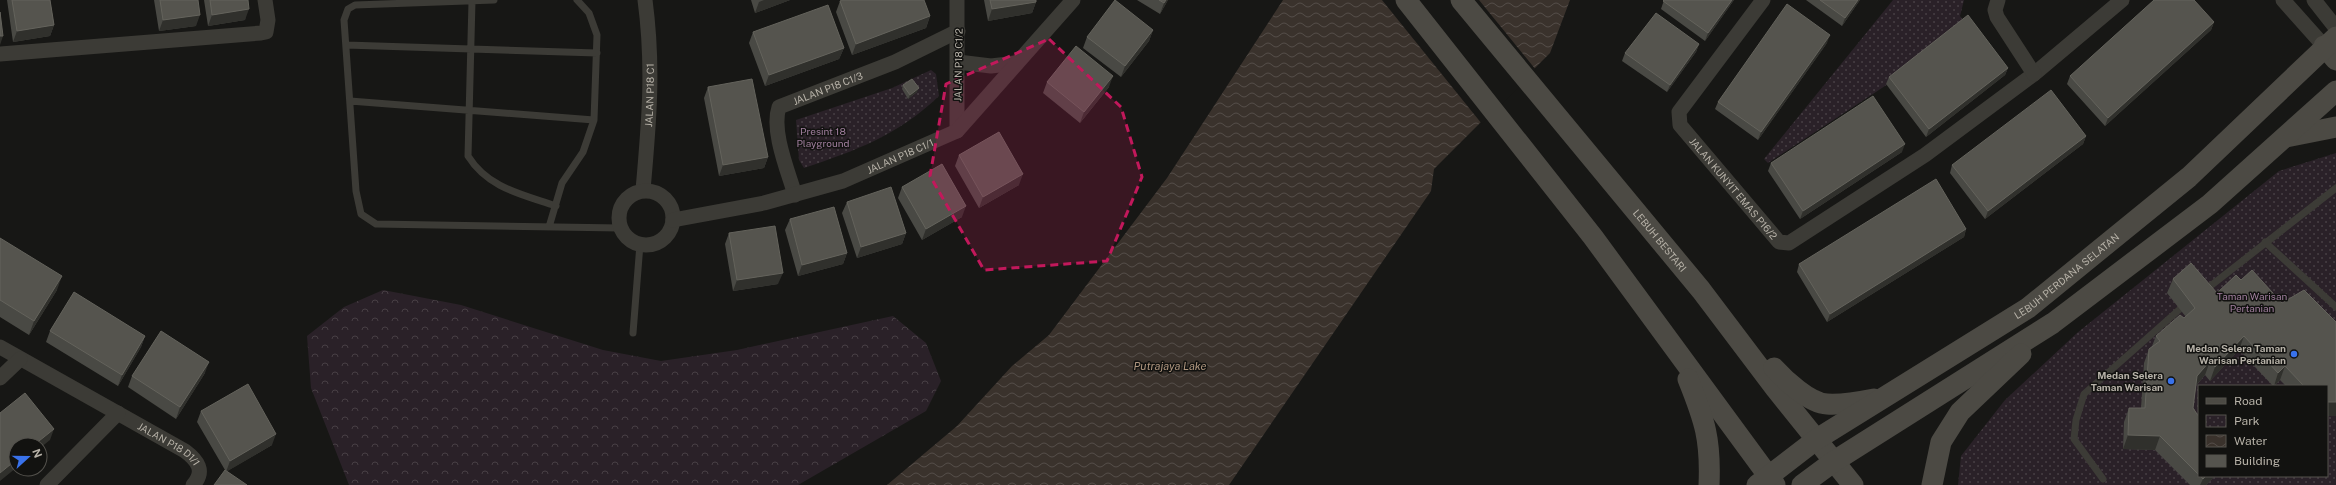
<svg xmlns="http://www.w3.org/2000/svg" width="2336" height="485" viewBox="0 0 2336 485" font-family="'Public Sans',sans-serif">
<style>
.forest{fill:url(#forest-crowns)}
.park{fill:url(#park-dots);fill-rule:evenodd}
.water{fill:url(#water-waves)}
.pier{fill:#171715}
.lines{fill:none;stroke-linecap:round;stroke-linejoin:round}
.lane{stroke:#3c3b36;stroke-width:7}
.street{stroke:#3c3b36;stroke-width:15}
.secondary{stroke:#4c4a44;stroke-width:21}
.wall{fill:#494944}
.shaded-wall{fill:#30302c}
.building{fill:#55544e;stroke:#64635c}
.marked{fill:#c2185b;fill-opacity:0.2;stroke:#c2185b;stroke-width:3;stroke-dasharray:8 5;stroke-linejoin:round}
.poi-dot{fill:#3972eb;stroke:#121210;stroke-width:1.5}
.labels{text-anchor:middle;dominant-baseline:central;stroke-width:3;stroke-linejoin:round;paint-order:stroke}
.street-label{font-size:10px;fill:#b7b2a8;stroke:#121210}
.park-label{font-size:10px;fill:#a17f9e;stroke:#121210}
.poi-label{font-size:10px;font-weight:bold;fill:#b7b2a8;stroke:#121210;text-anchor:end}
.water-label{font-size:11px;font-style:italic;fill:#b09780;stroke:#121210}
</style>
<defs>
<pattern id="forest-crowns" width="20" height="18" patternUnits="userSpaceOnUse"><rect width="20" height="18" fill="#2a2128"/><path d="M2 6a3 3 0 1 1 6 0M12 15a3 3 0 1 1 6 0" fill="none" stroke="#473f44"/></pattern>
<pattern id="park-dots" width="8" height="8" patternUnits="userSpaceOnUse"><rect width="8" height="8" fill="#2a2128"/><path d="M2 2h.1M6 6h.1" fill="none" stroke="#473f44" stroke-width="1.8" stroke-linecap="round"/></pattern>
<pattern id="water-waves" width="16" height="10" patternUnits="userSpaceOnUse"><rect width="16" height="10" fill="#3a322c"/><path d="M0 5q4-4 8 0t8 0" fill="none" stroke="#544d48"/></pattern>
</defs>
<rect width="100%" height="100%" fill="#171715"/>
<path class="forest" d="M 383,290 L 461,305 L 603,350 L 661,361 L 737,350 L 893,316 L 926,343 L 941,381 L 926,411 L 798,485 L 349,485 L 311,388 L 307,336 L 344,307 Z"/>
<path class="park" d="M 1893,0 L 1964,0 L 1960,16 L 1965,23 L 1888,84 L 1768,163 L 1764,159 Z
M 931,70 L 936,74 L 939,96 C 897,136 857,150 804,168 L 799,160 L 796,120 L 892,88 Z
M 2336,153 L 2336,485 L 1958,485 L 1961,456 L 2005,400 L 2077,333 L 2279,171 ZM 2199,386 L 2327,386 L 2327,476 L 2199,476 Z"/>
<path class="water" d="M 1283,0 L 1570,0 L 1550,53 L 1434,169 L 1431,191 L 1229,485 L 887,485 L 957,426 L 1012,366 L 1049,335 L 1167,178 Z"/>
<path class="pier" d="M 1382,0 L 1479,0 L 1536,70 L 1482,124 Z"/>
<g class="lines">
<path class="lane" d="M 494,0 L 355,5 L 348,9 L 344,20 L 356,191 L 361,214 L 376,224 L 620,228
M 472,1 L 468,156 C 488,188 521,194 556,206
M 346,45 L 597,53
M 350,101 L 594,120
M 549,227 L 562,183 L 583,152 L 594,120 L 597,35 L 589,13 L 577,0
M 2265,242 L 2336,307
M 2204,291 L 2336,188
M 633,333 L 640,244
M 2103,479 L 2074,439 L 2076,420 L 2084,394 L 2180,309"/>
<g class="street">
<path id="s1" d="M 1763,0 L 1679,112 L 1680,125 L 1779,242 L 1789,243 L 1925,155 L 2034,74 L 2122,0"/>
<path d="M 1998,0 L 1995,10 L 1997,17 L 2034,74"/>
<path d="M 2283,0 L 2324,46"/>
<path d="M 2314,0 L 2336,28"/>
<path d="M 0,54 L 261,33 L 266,32 L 268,20 L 265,0"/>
<path d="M 958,62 L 991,66 L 1017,63"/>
<path d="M 957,131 L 957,0"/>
<path id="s2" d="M 643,190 C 649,123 654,67 645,0"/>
<circle cx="646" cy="218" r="27"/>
<path id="s3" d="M 795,195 C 788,171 771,131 779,107 L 895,62 L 958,31"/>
<path id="s4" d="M 673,220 L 764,203 L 843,181 L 957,131 L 1073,0"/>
<path id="s5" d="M 0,347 L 185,451 C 197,460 206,471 193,485"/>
<path d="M 0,378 L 20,359"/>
<path d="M 47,485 L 118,413"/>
</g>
<g class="secondary">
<path d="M 1406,0 L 1593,237 L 1775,485"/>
<path id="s6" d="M 1461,0 L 1701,290 L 1775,388 L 1853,485"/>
<path d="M 2324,46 L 2336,60"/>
<path d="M 2286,137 L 2336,127"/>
<path d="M 1774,368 C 1785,380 1809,403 1827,404 C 1843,405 1859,402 1874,399"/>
<path d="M 1688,379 C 1705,421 1711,440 1709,485"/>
<path id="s7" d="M 1757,485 L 1817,439 L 2028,308 L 2189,177 L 2336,37"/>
<path d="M 1802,485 L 1833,462 L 2053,323 L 2210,204 L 2336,91"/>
<path d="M 1932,485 L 1941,442 L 1960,412 L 2021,354"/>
</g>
</g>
<path class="wall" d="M 7,0 L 50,0 L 54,25 L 50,36 L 13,42 Z
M 154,0 L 198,0 L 196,26 L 159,31 Z
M 204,0 L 248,0 L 245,20 L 208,26 Z
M 751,0 L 790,0 L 755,13 Z
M 984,0 L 1036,0 L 1036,2 L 1032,13 L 988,21 Z
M 1137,0 L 1168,0 L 1160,14 Z
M 1664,0 L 1734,0 L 1705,41 L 1661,9 Z
M 1806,0 L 1860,0 L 1842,26 Z
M 840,1 L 930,16 L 926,28 L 852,55 L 836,12 Z
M 2214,22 L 2211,30 L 2105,126 L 2067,84 L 2070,76 Z
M 1153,30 L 1149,41 L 1121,77 L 1083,48 L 1087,37 Z
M 753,32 L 844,48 L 839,59 L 765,86 L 749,43 Z
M 1827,43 L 1758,140 L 1715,109 L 1718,102 Z
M 1699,44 L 1696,52 L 1667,92 L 1622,61 L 1625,53 Z
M 2008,68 L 2005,75 L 1926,137 L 1886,84 L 1889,77 Z
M 1047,82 L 1109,87 L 1080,123 L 1043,93 Z
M 903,85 L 917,92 L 908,99 L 902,89 Z
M 708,87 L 768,157 L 764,168 L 719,176 L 704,98 Z
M 2086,136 L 2083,144 L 1985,219 L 1950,173 L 1952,165 Z
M 1902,152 L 1800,219 L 1768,171 L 1771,163 Z
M 959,155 L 1019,185 L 979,208 L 955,166 Z
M 902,187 L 962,217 L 922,240 L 898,198 Z
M 847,202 L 906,233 L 902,244 L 857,258 L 842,213 Z
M 790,219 L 847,253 L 843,264 L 798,276 L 785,230 Z
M 1966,229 L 1964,237 L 1827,322 L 1797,272 L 1799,264 Z
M 729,233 L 778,284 L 733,291 L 725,244 Z
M 0,238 L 57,290 L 29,335 L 0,317 Z
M 2173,279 L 2217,293 L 2241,280 L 2282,303 L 2336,322 L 2336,416 L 2327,416 L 2327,386 L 2286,386 L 2280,380 L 2274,386 L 2273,386 L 2239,350 L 2210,381 L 2205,375 L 2196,386 L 2193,408 L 2199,417 L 2199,476 L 2215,476 L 2206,485 L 2190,485 L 2155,450 L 2123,449 L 2124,422 L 2129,408 L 2141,408 L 2144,363 L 2149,349 L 2152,346 L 2156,336 L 2184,318 L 2186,317 L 2167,293 Z
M 50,331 L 145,336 L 141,347 L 118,386 L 46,342 Z
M 205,373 L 176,419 L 128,387 L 132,376 Z
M 201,411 L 272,445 L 227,471 L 225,470 L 197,422 Z"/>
<path class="shaded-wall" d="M 764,0 L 790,0 L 755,13 L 759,2 Z
M 1166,0 L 1168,0 L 1160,14 L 1164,3 Z
M 1732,0 L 1734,0 L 1705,41 L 1708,33 Z
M 1858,0 L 1860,0 L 1842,26 L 1845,18 Z
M 1036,2 L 1032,13 L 988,21 L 992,9 Z
M 249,9 L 245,20 L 208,26 L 212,15 Z
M 200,15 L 196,26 L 159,31 L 163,20 Z
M 930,16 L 926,28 L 852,55 L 856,44 Z
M 2214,22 L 2211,30 L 2105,126 L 2108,118 Z
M 54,25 L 50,36 L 13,42 L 17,31 Z
M 1153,30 L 1149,41 L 1121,77 L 1125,66 Z
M 1830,35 L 1827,43 L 1758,140 L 1761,132 Z
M 0,36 L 3,36 L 0,45 Z
M 1699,44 L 1696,52 L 1667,92 L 1670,85 Z
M 844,48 L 839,59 L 765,86 L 769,75 Z
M 2008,68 L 2005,75 L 1926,137 L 1929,129 Z
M 1113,76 L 1109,87 L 1080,123 L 1084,112 Z
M 919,88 L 917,92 L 908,99 L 910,95 Z
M 2086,136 L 2083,144 L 1985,219 L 1988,211 Z
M 1905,144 L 1902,152 L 1800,219 L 1803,211 Z
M 768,157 L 764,168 L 719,176 L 723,165 Z
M 1023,174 L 1019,185 L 979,208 L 983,197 Z
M 966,206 L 962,217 L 922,240 L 926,229 Z
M 1966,229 L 1964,237 L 1827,322 L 1830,314 Z
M 906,233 L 902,244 L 857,258 L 861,247 Z
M 847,253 L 843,264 L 798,276 L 802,265 Z
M 783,273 L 778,284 L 733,291 L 737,280 Z
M 62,276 L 57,290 L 29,335 L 34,321 Z
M 145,336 L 141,347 L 118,386 L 122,375 Z
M 2244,336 L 2239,350 L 2210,381 L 2215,367 Z
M 2210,361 L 2205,375 L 2192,390 L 2197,376 Z
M 209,362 L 205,373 L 176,419 L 180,407 Z
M 2285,366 L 2280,380 L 2274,386 L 2278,373 Z
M 2327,402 L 2336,402 L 2336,416 L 2327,416 Z
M 54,429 L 50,440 L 40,448 L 40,445 L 34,445 Z
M 276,434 L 272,445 L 226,472 L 230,461 Z
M 2128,435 L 2160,436 L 2155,450 L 2123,449 Z
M 16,460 L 16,468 L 0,481 L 0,473 Z
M 2206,476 L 2215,476 L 2206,485 L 2200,485 L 2203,479 Z"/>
<path class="building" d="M 12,0 L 50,0 L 54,25 L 17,31 Z
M 160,0 L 198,0 L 200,15 L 163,20 Z
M 210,0 L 248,0 L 249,9 L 212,15 Z
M 842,0 L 924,0 L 930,16 L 856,44 L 840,1 Z
M 990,0 L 1036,0 L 1036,2 L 992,9 Z
M 1115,0 L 1153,30 L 1125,66 L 1087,37 Z
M 1159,0 L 1166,0 L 1164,3 Z
M 1664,0 L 1732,0 L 1708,33 L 1663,1 Z
M 1820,0 L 1858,0 L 1845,18 Z
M 2154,0 L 2194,0 L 2214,22 L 2108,118 L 2070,76 Z
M 1787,4 L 1830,35 L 1761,132 L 1718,102 Z
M 828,5 L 844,48 L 769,75 L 753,32 Z
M 0,12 L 3,36 L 0,36 Z
M 1656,13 L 1699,44 L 1670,85 L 1625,53 Z
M 1968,15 L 2008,68 L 1929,129 L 1889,77 Z
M 1076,46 L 1113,76 L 1084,112 L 1047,82 Z
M 752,79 L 768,157 L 723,165 L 708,87 Z
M 912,79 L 919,88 L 910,95 L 903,85 Z
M 2051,90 L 2086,136 L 1988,211 L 1952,165 Z
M 1873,96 L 1905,144 L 1803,211 L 1771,163 Z
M 999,132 L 1023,174 L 983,197 L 959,155 Z
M 942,164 L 966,206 L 926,229 L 902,187 Z
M 1936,179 L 1966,229 L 1830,314 L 1799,264 Z
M 891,187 L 906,233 L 861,247 L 847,202 Z
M 834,207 L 847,253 L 802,265 L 790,219 Z
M 775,226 L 783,273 L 737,280 L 729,233 Z
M 0,238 L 62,276 L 34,321 L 0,300 Z
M 2191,263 L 2217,293 L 2236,275 L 2241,280 L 2252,270 L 2282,303 L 2304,290 L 2336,322 L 2336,402 L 2327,402 L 2327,386 L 2302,386 L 2303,385 L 2285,366 L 2278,373 L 2244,336 L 2215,367 L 2210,361 L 2197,376 L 2193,408 L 2199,417 L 2199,475 L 2160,436 L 2128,435 L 2129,408 L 2145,408 L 2149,349 L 2160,341 L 2156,336 L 2180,315 L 2184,318 L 2195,308 L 2173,279 Z
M 74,292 L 145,336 L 122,375 L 50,331 Z
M 161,331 L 209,362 L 180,407 L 132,376 Z
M 248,384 L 276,434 L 230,461 L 201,411 Z
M 25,393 L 54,429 L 34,445 L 16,445 L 16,460 L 0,473 L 0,413 Z
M 225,470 L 247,485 L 214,485 Z
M 2200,476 L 2206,476 L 2203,479 Z"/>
<path class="marked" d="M 1049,39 L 1121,107 L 1142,177 L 1107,261 L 984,270 L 930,176 L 946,84 Z"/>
<g class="poi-dot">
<circle cx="2294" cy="354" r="4"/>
<circle cx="2171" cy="381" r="4"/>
</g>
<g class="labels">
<g class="street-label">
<text transform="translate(958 65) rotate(-89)">JALAN P18 C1/2</text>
<text stroke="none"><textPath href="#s3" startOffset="143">JALAN P18 C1/3</textPath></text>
<text stroke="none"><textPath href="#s2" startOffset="95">JALAN P18 C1</textPath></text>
<text stroke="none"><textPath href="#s4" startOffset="237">JALAN P18 C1/1</textPath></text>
<text stroke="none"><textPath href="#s1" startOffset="236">JALAN KUNYIT EMAS P16/2</textPath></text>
<text stroke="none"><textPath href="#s6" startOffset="312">LEBUH BESTARI</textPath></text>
<text stroke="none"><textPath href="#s7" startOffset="374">LEBUH PERDANA SELATAN</textPath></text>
<text stroke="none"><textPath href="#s5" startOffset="195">JALAN P18 D1/1</textPath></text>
</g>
<g class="park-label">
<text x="823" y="131">Presint 18<tspan x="823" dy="12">Playground</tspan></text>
<text x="2252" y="296">Taman Warisan<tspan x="2252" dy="12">Pertanian</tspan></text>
</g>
<g class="poi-label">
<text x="2286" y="348">Medan Selera Taman<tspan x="2286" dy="12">Warisan Pertanian</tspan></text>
<text x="2163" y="375">Medan Selera<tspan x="2163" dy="12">Taman Warisan</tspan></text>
</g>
<g class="water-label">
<text x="1170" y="366">Putrajaya Lake</text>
</g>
</g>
<rect x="2198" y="385" width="130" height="92" fill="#121210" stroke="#54524d"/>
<rect x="2206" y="398" width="20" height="6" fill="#4c4a44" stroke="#54524d"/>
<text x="2234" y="405" font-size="12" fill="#b7b2a8">Road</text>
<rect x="2206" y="415" width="20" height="12" fill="url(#park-dots)" stroke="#54524d"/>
<text x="2234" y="425" font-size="12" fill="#b7b2a8">Park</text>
<rect x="2206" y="435" width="20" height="12" fill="url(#water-waves)" stroke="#54524d"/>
<text x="2234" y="445" font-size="12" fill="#b7b2a8">Water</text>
<rect x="2206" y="455" width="20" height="12" fill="#55544e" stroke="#54524d"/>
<text x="2234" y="465" font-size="12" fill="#b7b2a8">Building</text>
<g transform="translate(28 457) rotate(69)"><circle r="19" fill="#121210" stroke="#54524d"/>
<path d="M0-3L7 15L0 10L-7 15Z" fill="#3972eb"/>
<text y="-6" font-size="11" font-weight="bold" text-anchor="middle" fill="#b7b2a8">N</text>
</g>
</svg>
